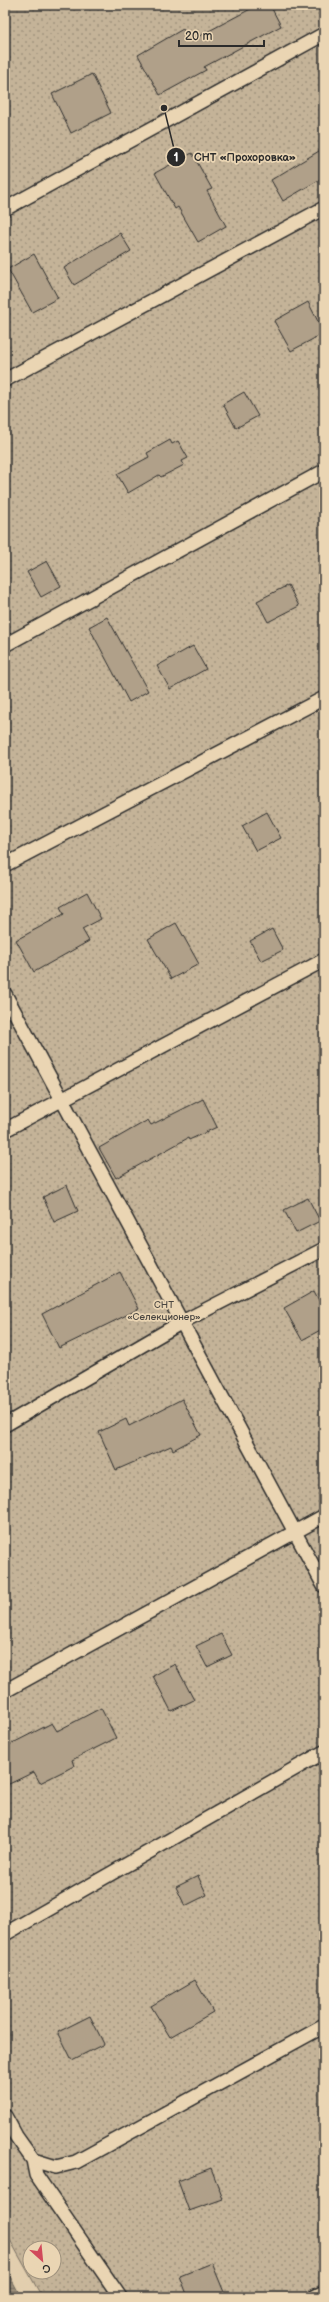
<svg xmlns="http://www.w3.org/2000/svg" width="329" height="2302" viewBox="0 0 329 2302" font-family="'Balsamiq Sans',sans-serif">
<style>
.park{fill:url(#park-dots);stroke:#786f62;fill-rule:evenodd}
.water{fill:url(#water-rules);stroke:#6e665a}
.building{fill:#b0a089;stroke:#2b2b2b}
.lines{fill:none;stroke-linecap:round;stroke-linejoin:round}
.lane-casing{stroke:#2b2b2b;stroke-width:16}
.lane{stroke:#ead5b3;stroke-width:13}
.labels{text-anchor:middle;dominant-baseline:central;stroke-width:3.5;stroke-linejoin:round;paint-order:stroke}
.park-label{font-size:10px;fill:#4a4641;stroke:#ead5b3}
.leader{fill:none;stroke:#2b2b2b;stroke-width:1.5}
.callout-dot{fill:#2b2b2b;stroke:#ead5b3;stroke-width:1.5}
.mark-label{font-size:12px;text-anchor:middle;font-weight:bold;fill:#fff}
.callout-label{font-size:11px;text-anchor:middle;font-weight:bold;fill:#2b2b2b;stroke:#ead5b3;stroke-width:3.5;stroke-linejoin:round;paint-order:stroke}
</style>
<defs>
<pattern id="park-dots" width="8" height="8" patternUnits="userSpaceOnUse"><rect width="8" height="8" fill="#c4b398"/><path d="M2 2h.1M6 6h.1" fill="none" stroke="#9f927c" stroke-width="1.8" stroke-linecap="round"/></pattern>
<pattern id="water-rules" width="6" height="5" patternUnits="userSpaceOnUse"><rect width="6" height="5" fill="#9a8d79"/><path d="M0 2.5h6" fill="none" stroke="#7e7363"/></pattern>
</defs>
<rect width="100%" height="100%" fill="#e2ceae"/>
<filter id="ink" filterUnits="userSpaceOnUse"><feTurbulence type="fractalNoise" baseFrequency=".025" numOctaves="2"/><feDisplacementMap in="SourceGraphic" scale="8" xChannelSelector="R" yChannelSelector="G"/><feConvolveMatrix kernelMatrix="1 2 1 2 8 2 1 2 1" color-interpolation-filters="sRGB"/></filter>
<g filter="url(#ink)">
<path class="park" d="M 5,5 L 324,5 L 324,2297 L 42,2297 L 5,2231 ZM 30,2248 L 54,2248 L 54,2272 L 30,2272 Z"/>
<path class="water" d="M 5,2267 L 21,2297 L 5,2297 Z"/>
<path class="building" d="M 258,5 L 270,5 L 281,26 L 204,67 L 206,70 L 160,95 L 138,55 L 183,29 L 190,41 Z
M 92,74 L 111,113 L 71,133 L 52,94 Z
M 324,148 L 324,177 L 283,201 L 271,180 Z
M 192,153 L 212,189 L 207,191 L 226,226 L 198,242 L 178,207 L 175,209 L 155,173 Z
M 120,233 L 131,251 L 74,285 L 64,268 Z
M 34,254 L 58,298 L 32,312 L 8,269 Z
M 308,302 L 324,333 L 291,351 L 274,321 Z
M 244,392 L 258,416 L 236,428 L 223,404 Z
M 170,440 L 172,444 L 178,441 L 188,458 L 182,461 L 184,465 L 161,477 L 159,475 L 128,493 L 117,474 L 149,457 L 147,453 Z
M 47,561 L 61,586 L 41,597 L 27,572 Z
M 288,585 L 299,606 L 268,622 L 257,601 Z
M 107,617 L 148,691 L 129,702 L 89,627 Z
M 193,646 L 206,669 L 170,689 L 157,666 Z
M 267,812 L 281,838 L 256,851 L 242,826 Z
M 87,892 L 101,919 L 82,929 L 89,941 L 34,972 L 16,940 L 64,914 L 60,907 Z
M 176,923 L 199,964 L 171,979 L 148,939 Z
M 272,929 L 283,950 L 261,961 L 250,941 Z
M 203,1099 L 217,1127 L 189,1140 L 188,1138 L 116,1178 L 99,1148 L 148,1120 L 151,1125 Z
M 67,1185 L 78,1211 L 54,1222 L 43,1197 Z
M 308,1198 L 320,1221 L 296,1233 L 284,1210 Z
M 120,1272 L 139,1309 L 59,1348 L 42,1314 Z
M 314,1291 L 324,1310 L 324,1328 L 302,1340 L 284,1308 Z
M 182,1399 L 201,1435 L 173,1450 L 171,1446 L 116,1470 L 99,1432 L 126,1419 L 129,1426 Z
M 221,1634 L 232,1655 L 207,1667 L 196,1646 Z
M 175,1664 L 194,1700 L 171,1711 L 153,1676 Z
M 101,1708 L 116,1738 L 72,1760 L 74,1766 L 40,1783 L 34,1772 L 5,1786 L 5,1747 L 52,1723 L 57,1731 Z
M 198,1876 L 207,1895 L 185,1906 L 176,1887 Z
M 195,1980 L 213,2012 L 170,2037 L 151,2006 Z
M 90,2016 L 104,2044 L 72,2060 L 58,2032 Z
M 211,2168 L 223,2199 L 189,2211 L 178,2181 Z
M 212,2263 L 226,2297 L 188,2297 L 180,2276 Z"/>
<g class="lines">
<defs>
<path id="lane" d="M 5,209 L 324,34
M 5,380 L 324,208
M 5,645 L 324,471
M 5,865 L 324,698
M 5,994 L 324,1586
M 5,1130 L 324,960
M 5,1425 L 182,1322 L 324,1249
M 5,1691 L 324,1516
M 5,1934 L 324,1752
M 5,2116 L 16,2136 L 33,2160 L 36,2175 L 120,2297
M 33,2160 L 56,2167 L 76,2162 L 324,2026
M 314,2297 L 324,2292"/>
</defs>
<use href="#lane" class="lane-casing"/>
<use href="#lane" class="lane"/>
</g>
</g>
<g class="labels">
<g class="park-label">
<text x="164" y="1305">СНТ<tspan x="164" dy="12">«Селекционер»</tspan></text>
</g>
</g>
<path class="leader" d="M164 108L176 157"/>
<g class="callout-dot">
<circle cx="164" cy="108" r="4"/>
<circle cx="176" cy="157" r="10"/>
</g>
<g class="mark-label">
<text x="176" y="161">1</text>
</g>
<g class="callout-label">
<text x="245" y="161">СНТ «Прохоровка»</text>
</g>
<rect width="329" height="2302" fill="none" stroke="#ead5b3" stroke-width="20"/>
<rect x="10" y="10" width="309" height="2282" fill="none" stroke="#2b2b2b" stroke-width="1.5" filter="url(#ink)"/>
<g transform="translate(42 2260) rotate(153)"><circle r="19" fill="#ead5b3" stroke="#9e917d"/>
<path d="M0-3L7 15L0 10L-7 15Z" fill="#d1495b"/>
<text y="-6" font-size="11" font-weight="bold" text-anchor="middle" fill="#2b2b2b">С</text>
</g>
<path d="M179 40v6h85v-6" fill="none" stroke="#2b2b2b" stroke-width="2"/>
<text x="185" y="40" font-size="12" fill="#2b2b2b" stroke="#ead5b3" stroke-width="3" paint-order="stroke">20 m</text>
</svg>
